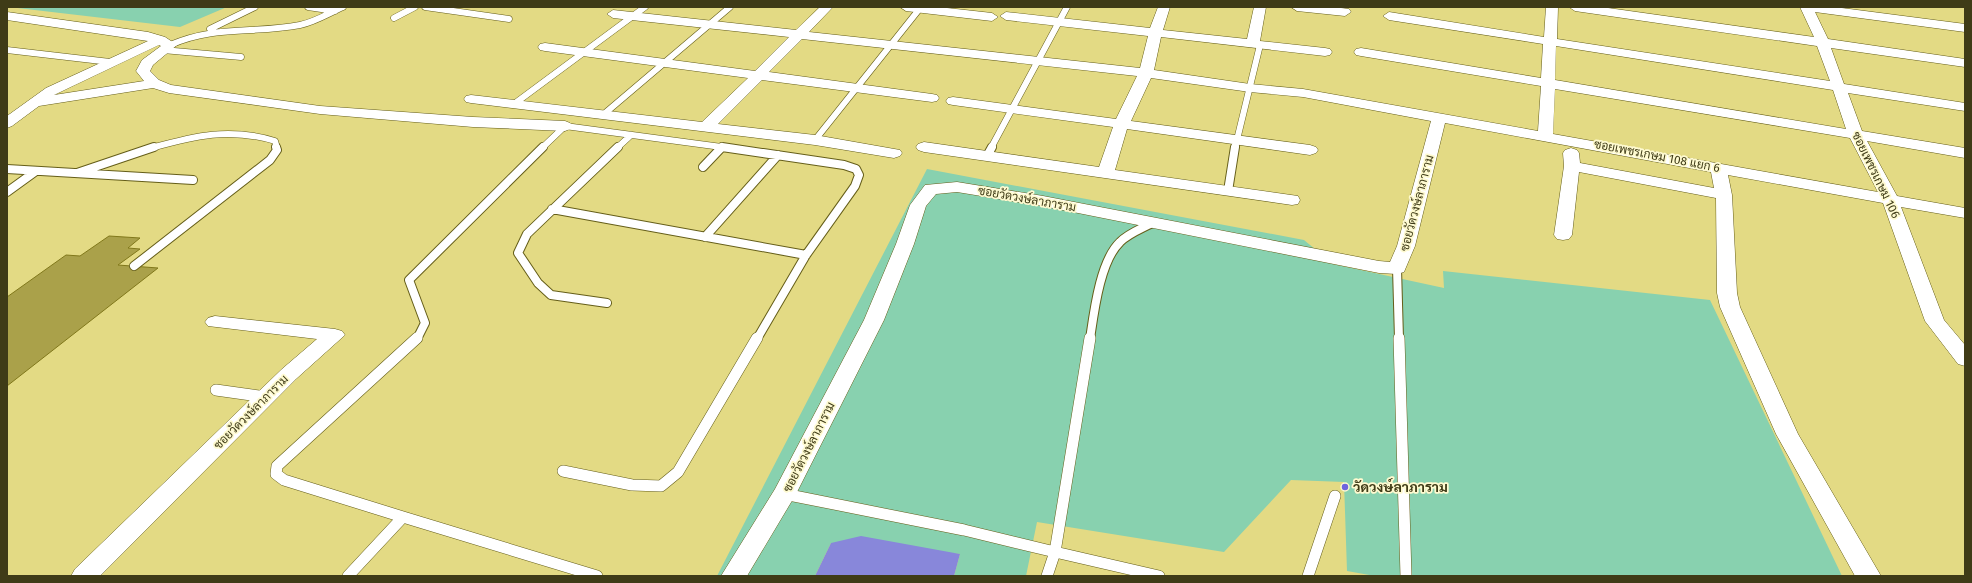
<svg xmlns="http://www.w3.org/2000/svg" width="1972" height="583" viewBox="0 0 1972 583" font-family="'Fira Sans',Sarabun,sans-serif">
<style>
.green{fill:#88d1af}
.water{fill:#8887da}
.building{fill:#aaa14a;stroke:#81781b}
.lines{fill:none;stroke-linecap:round;stroke-linejoin:round}
.lane-far2-casing{stroke:#655e19;stroke-width:7}
.lane-far1-casing{stroke:#655e19;stroke-width:10}
.lane-casing{stroke:#655e19;stroke-width:12}
.street-casing{stroke:#655e19;stroke-width:1}
.lane-far2{stroke:#fff;stroke-width:6}
.lane-far1{stroke:#fff;stroke-width:8}
.lane{stroke:#fff;stroke-width:11}
.street{fill:#fff;fill-rule:evenodd}
.poi-dot{fill:#6f64de;stroke:#fefad0;stroke-width:1.5}
.labels{text-anchor:middle;dominant-baseline:central;stroke-width:3.5;stroke-linejoin:round;paint-order:stroke}
.street-label{font-size:12px;fill:#3f3b17;stroke:#fefad0}
.near-poi-label{font-size:14px;font-weight:bold;fill:#3f3b17;stroke:#fefad0;text-anchor:start}
</style>
<rect width="100%" height="100%" fill="#e3da84"/>
<path class="green" d="M 9,7 L 227,7 L 180,27 Z
M 927,169 L 1304,240 L 1333,264 L 1444,288 L 1443,271 L 1710,300 L 1842,576 L 1375,576 L 1347,571 L 1344,482 L 1291,480 L 1224,552 L 1037,522 L 1026,576 L 954,576 L 960,554 L 831,543 L 815,576 L 717,576 Z"/>
<path class="water" d="M 861,536 L 960,554 L 954,576 L 815,576 L 831,543 Z"/>
<path class="building" d="M 109,236 L 140,238 L 128,248 L 140,249 L 118,265 L 158,268 L 7,386 L 7,297 L 66,255 L 80,256 Z"/>
<g class="lines">
<defs>
<path id="lane-far2" d="M 308,7 L 335,11
M 425,7 L 509,19
M 394,18 L 415,7
M 210,29 L 255,7
M 170,45 C 216,25 254,34 300,25 C 315,22 329,13 343,7
M 7,50 L 110,62
M 163,50 L 241,57
M 514,104 L 645,7
M 604,114 L 730,7
M 815,140 L 921,7
M 151,148 C 195,136 229,127 275,141 L 277,148
M 542,148 L 565,126 L 729,148
M 617,148 L 631,135
M 721,148 L 722,147
M 991,148 L 1067,7
M 1235,148 L 1260,45"/>
<path id="lane-far1" d="M 722,147 L 844,165 L 856,169 L 859,175 L 855,186 L 806,255 L 757,339
M 987,156 L 992,147
M 703,167 L 722,147
M 7,169 L 193,180
M 77,173 L 154,147
M 1228,191 L 1235,147
M 7,192 L 36,171
M 552,209 L 806,255
M 705,237 L 778,155
M 134,266 L 270,160 L 277,150 L 276,147
M 1397,268 L 1399,339
M 607,303 L 551,295 L 538,283 L 518,253 L 527,234 L 618,147
M 417,339 L 425,323 L 409,280 L 543,147
M 1090,339 C 1094,312 1100,261 1120,242 C 1129,233 1141,229 1152,223"/>
<path id="lane" d="M 1090,338 L 1055,552 L 1159,576
M 1399,338 L 1406,576
M 216,390 L 266,397
M 563,471 L 632,485 L 661,486 L 678,472 L 757,338
M 784,494 L 964,530 L 1055,552 L 1047,576
M 403,517 L 284,480 L 276,474 L 277,466 L 417,338
M 348,576 L 403,517 L 597,576
M 1308,576 L 1335,496"/>
<path id="street" d="M 820,7 L 833,7 L 809,32 L 1140,68 L 1148,36 L 1006,20 L 1000,16 L 1006,12 L 1150,28 L 1158,7 L 1170,7 L 1163,30 L 1247,39 L 1254,7 L 1266,7 L 1260,41 L 1325,48 L 1330,49 L 1332,52 L 1330,55 L 1325,56 L 1161,37 L 1154,70 L 1250,84 L 1303,89 L 1538,131 L 1541,86 L 1361,56 L 1356,55 L 1354,52 L 1356,49 L 1361,48 L 1541,78 L 1543,44 L 1389,20 L 1383,16 L 1389,12 L 1544,37 L 1546,7 L 1558,7 L 1557,39 L 1830,81 L 1817,46 L 1575,11 L 1569,7 L 1601,7 L 1814,37 L 1800,7 L 1834,7 L 1965,24 L 1965,32 L 1815,12 L 1828,39 L 1965,59 L 1965,67 L 1831,48 L 1844,84 L 1965,103 L 1965,111 L 1848,93 L 1862,131 L 1965,148 L 1965,158 L 1867,141 L 1897,196 L 1965,208 L 1965,218 L 1901,207 L 1944,320 L 1965,345 L 1965,366 L 1958,364 L 1925,321 L 1883,203 L 1728,175 L 1732,195 L 1737,293 L 1740,307 L 1798,434 L 1881,576 L 1855,576 L 1776,434 L 1720,307 L 1717,293 L 1716,198 L 1579,172 L 1572,235 L 1569,239 L 1563,240 L 1557,239 L 1554,235 L 1564,166 L 1563,153 L 1565,150 L 1571,148 L 1577,150 L 1579,153 L 1580,163 L 1714,188 L 1711,172 L 1445,123 L 1415,246 L 1404,272 L 1397,274 L 1379,273 L 1043,206 L 957,192 L 936,194 L 926,206 L 914,244 L 884,320 L 796,494 L 747,576 L 721,576 L 775,489 L 864,320 L 896,244 L 910,205 L 925,185 L 957,182 L 1043,196 L 1379,261 L 1390,262 L 1397,246 L 1431,121 L 1303,97 L 1250,92 L 1151,78 L 1131,121 L 1310,145 L 1316,147 L 1318,150 L 1316,153 L 1310,155 L 1127,129 L 1115,170 L 1298,196 L 1300,200 L 1298,204 L 1292,205 L 924,152 L 918,150 L 916,147 L 918,144 L 924,142 L 1099,167 L 1113,127 L 953,105 L 948,104 L 946,101 L 948,98 L 953,97 L 1116,119 L 1137,76 L 802,39 L 769,72 L 932,94 L 937,95 L 939,98 L 937,101 L 932,102 L 762,80 L 718,124 L 815,135 L 900,150 L 902,153 L 900,156 L 894,158 L 815,145 L 471,103 L 466,102 L 464,99 L 466,96 L 471,95 L 702,122 L 748,78 L 545,51 L 540,50 L 538,47 L 540,44 L 545,43 L 755,71 L 789,37 L 613,18 L 607,14 L 613,10 L 796,30 ZM 1556,46 L 1833,90 L 1846,129 L 1555,80 ZM 1555,89 L 1850,138 L 1878,192 L 1553,134 Z
M 900,7 L 938,7 L 992,13 L 998,17 L 992,21 L 906,11 Z
M 1291,7 L 1333,7 L 1349,9 L 1351,12 L 1345,16 L 1297,11 Z
M 7,12 L 148,32 L 165,37 L 177,45 L 153,65 L 150,71 L 159,80 L 171,85 L 320,106 L 473,117 L 565,121 L 570,123 L 573,126 L 570,129 L 565,131 L 473,127 L 320,114 L 169,93 L 153,88 L 39,106 L 12,126 L 7,128 L 7,116 L 46,88 L 148,41 L 7,20 ZM 159,45 L 161,46 L 142,60 L 136,71 L 144,81 L 54,95 Z
M 215,316 L 335,329 L 342,331 L 345,335 L 296,379 L 100,576 L 71,576 L 75,569 L 282,369 L 317,339 L 208,326 L 205,322 L 208,318 Z"/>
</defs>
<use href="#lane-far2" class="lane-far2-casing"/>
<use href="#lane-far1" class="lane-far1-casing"/>
<use href="#lane" class="lane-casing"/>
<use href="#street" class="street-casing"/>
<use href="#lane-far2" class="lane-far2"/>
<use href="#lane-far1" class="lane-far1"/>
<use href="#lane" class="lane"/>
<use href="#street" class="street"/>
</g>
<circle class="poi-dot" cx="1345" cy="487" r="4"/>
<g class="labels">
<g class="street-label">
<text transform="translate(1657 156) rotate(11)">ซอยเพชรเกษม 108 แยก 6</text>
<text transform="translate(1876 175) rotate(64)">ซอยเพชรเกษม 106</text>
<text transform="translate(1027 199) rotate(10)">ซอยวัดวงษ์ลาภาราม</text>
<text transform="translate(1417 203) rotate(-75)">ซอยวัดวงษ์ลาภาราม</text>
<text transform="translate(251 412) rotate(-45)">ซอยวัดวงษ์ลาภาราม</text>
<text transform="translate(809 447) rotate(-63)">ซอยวัดวงษ์ลาภาราม</text>
</g>
<g class="near-poi-label">
<text x="1353" y="487">วัดวงษ์ลาภาราม</text>
</g>
</g>
<rect width="1972" height="583" fill="none" stroke="#3f3b17" stroke-width="16"/>
</svg>
